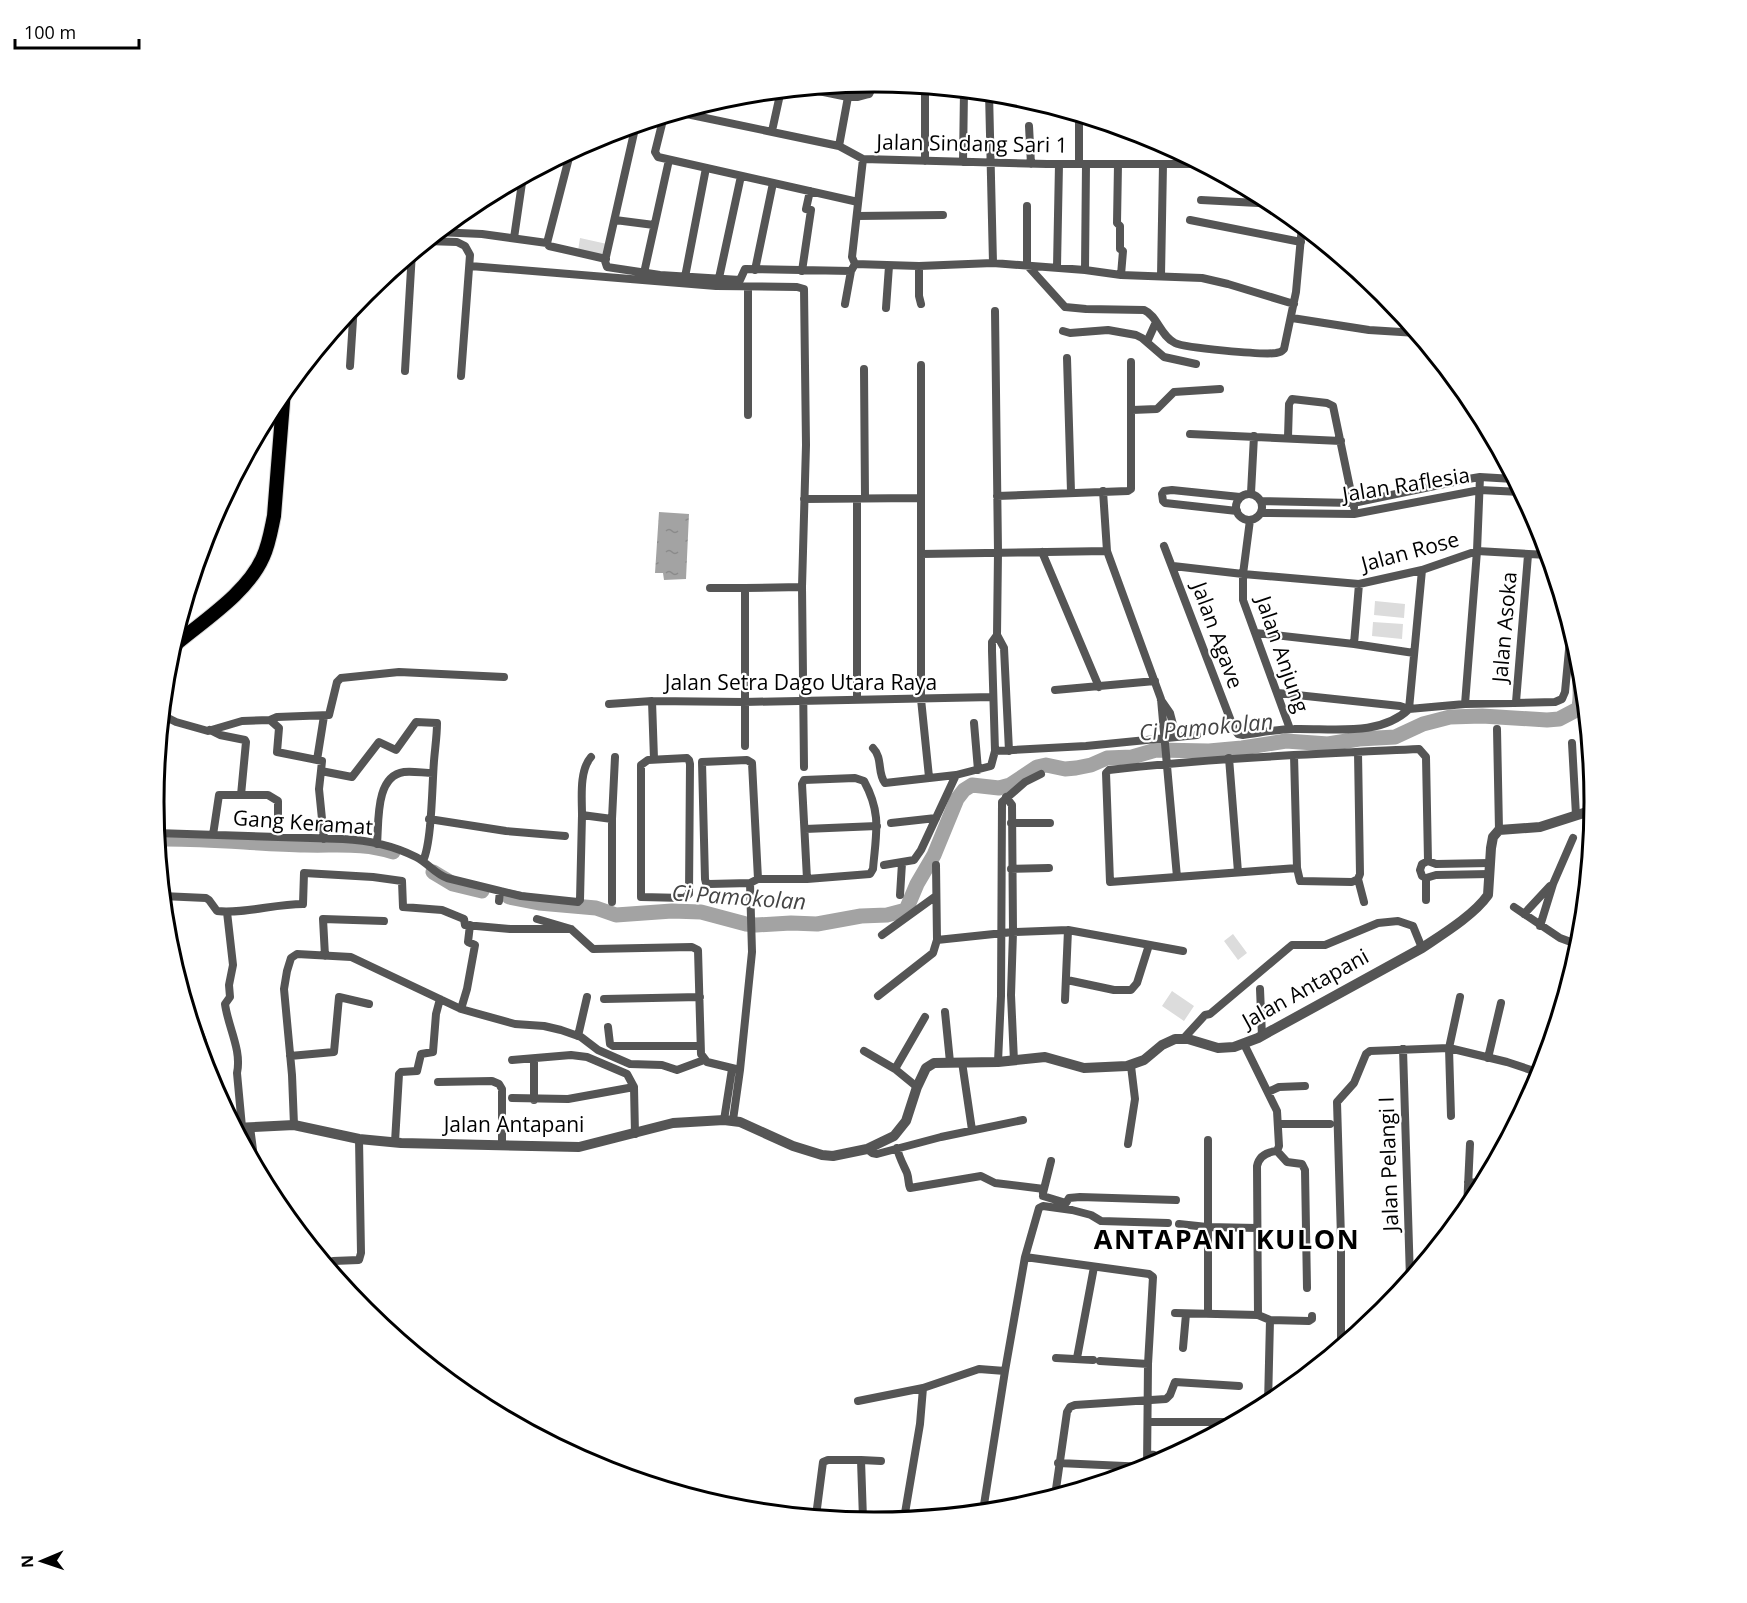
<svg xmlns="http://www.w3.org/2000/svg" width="1747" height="1603" viewBox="0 0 1747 1603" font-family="'Open Sans',sans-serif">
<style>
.green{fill:#dcdcdc}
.water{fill:url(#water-ripples)}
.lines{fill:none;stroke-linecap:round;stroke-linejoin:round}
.river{stroke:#a3a3a3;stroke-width:15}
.trunk-casing{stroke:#dbdbdb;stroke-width:16}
.minor{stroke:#555;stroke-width:8}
.tertiary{stroke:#555;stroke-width:10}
.trunk{stroke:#000;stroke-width:14}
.labels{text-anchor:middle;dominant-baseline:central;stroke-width:4.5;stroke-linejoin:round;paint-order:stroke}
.street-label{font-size:21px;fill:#000;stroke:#fff}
.water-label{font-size:22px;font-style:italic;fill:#444;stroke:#fff}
.district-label{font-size:27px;font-weight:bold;letter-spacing:1.5px;fill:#000;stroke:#fff}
.rim{fill:none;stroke:#000;stroke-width:3}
</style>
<defs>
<pattern id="water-ripples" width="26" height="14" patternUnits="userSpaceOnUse" patternTransform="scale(1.5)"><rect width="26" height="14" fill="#a3a3a3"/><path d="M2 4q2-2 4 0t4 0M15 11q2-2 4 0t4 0" fill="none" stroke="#8b8b8b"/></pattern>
</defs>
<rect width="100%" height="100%" fill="#fff"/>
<path class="green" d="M 580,238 L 607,244 L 605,257 L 578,251 Z
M 1375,601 L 1405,604 L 1404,618 L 1374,615 Z
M 1373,622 L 1403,624 L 1402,639 L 1372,636 Z
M 1233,934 L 1247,953 L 1238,960 L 1224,941 Z
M 1172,991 L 1194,1006 L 1184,1021 L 1162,1006 Z"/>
<path class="water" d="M 659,512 L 689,514 L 686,579 L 664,580 L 663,573 L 655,573 Z"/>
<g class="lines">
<path class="river" d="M 157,839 C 207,838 256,844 305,845 C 335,846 364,842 393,852
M 433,872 L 453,884 L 482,891
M 509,897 L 539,903 L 596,908 L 616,915 L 672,911 L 701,912 L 746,924 L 756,925 L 791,923 L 817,924 L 861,916 L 887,915 L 906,910 L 917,884 L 934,855 L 957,799 L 964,790 L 972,785 L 999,788 L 1010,785 L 1037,767 L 1046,765 L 1065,769 L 1076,768 L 1091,765 L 1107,758 L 1132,757 L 1156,750 L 1209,751 L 1242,748 L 1286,741 L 1328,744 L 1359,739 L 1395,737 L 1423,724 L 1450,717 L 1482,716 L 1547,720 L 1559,719 L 1578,709 C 1583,698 1578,671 1579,656"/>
<defs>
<path id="trunk" d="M 171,648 C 201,622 247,594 263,557 C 269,544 271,530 274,516 L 284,390"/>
</defs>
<use href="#trunk" class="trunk-casing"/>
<path class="minor" d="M 862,82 L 869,94
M 896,83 L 903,89 L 905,88 L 905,84
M 925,86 L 925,161
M 804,88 L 848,97 L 858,97 L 869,94 L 876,81
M 989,92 L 993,263
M 1001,94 L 1001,99
M 677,112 L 839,146 L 863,159 L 1047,164 L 1202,164
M 664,116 L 655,152 L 658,157 L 858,202
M 699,116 L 701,104
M 1079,117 L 1079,164
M 636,124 L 605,261 L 607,267 L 660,275 L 740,280 L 745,269 L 851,271 L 855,264
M 1029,126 L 1031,164
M 772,131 L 781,90
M 839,146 L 848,97
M 963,162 L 964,90
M 1118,164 L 1117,223 L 1120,226 L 1120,249 L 1123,251 L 1121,275
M 1201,200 L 1276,204
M 1027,206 L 1027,265 L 1065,307 L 1086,309 L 1144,310 C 1158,316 1160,336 1175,343 C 1185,348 1263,355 1276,353 C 1281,352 1281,352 1284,349 L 1296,292 L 1302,226
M 857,216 L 943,215
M 615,220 L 654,225
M 1190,220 L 1301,242
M 437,232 L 482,234 L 547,243 L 549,246 L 606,259
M 514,238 L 523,176
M 426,241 L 457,242 L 465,246 L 470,255 L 461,376
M 547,243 L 571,150
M 855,264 L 919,266 L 993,263 L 1085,270 L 1121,275 L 1202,278 L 1228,284 L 1294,304
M 855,264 L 852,257 L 863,159
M 470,266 L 716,286 L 797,287 L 804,289 L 806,445 L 802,587 L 804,767
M 919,266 L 919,296 L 921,304
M 1057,267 L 1059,164
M 755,270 L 773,183
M 1085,270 L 1086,164
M 802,271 L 811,210 L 806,209 L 810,191
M 644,273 L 669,160
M 1161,276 L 1163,164
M 685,277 L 706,168
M 719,278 L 741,176
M 748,288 L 748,415
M 845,304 L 851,271
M 886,308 L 889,266
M 1292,318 L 1369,330 L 1417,333
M 1063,331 L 1070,333 L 1108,330 L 1136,335 L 1142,338 L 1164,357 L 1196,364
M 1147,342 L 1156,322
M 1067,358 L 1071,492
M 921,365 L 921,699 L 929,777
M 350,366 L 354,304
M 864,369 L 865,498
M 405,371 L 412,252
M 1132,410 L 1157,409 L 1174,392 L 1220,389
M 267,415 L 281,419
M 1190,434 L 1341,441
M 1288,437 L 1289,404 L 1292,399 L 1327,403 L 1333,406 L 1354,507
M 1496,447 L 1497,447
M 1103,491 L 1107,551 L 1161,699 L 1177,877
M 1251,493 L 1254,436
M1236 507a13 13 0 1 1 26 0a13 13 0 1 1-26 0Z
M 997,496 L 1128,491 L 1131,489 L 1131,362
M 804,499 L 920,498
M 857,499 L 857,700
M 1262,501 L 1353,503 L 1468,479 L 1480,477 L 1514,479
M 1237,511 L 1165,503 L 1163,501 L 1162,494 L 1164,491 L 1172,490 L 1240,497
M 1261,513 L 1354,514 L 1480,490 L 1521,492
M 1250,520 L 1243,574 L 1243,600 L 1290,729
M 1164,546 L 1234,729 L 1238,734 L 1243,735 C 1259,733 1277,729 1294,729 C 1332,728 1380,737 1409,709
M 1042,552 L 1099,687
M 921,554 L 1107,551
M 1173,566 L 1243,574 L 1359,584 L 1422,570 L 1477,551 L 1548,555
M 710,588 L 745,588
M 1256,633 L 1354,644 L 1414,653
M 997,635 L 1004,648 L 1009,751
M 1354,644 L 1359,584
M 1055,690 L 1155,681
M 1278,693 L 1400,706 L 1409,709 L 1465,704 L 1555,702 L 1562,699 L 1565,692 L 1571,629
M 1161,700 L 1170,713 L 1176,736
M 652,701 L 654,759
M 1516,702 L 1528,555
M 609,704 L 652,701 L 744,702 L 993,697
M 1465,704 L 1477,551 L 1480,477
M 1409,709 L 1422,570
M 162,715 L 176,722 L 208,731 L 242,721 L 270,720 L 277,717 L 329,715 L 337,682 L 341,678 L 399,672 L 504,677
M 270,720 L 279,728 L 277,752 L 322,761 L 321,771 L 352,777 L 379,742 L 396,750 L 416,722 L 437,723 C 437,736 435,748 434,761 C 432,785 432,842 423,861
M 974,723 L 978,770
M 1497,729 L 1499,830
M 210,730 L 220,735 L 245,740 L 246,742 L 241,795
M 1572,743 L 1576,815
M 745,746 L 745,588 L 802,587
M 873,748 C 883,758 877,773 885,783 L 956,775
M 995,751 L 1086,746 L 1197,735
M 1294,755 L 1297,868 L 1300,881 L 1352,882 L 1358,879 L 1360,874 L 1358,752
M 687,758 L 689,760 L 690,764 L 689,894 L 684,898 L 641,897 L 641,765 L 648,760 Z
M 1229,758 L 1238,872
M 317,760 L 324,716
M 321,771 L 319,789 L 324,839
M 1006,797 L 1012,805 L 1013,932 L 1011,995 L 1014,1061
M 582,815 C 582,798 579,771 591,757
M 429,819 L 506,831 L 565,836
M 891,823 L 936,818
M 1011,823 L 1050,823
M 805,829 L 877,826
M 156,833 L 343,839 C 367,840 394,846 416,857 C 428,863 435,874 447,878 L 521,896 L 578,902 L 580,900 L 582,815 L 612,819
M 213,835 L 219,795 L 268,795 L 278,801 L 278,837
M 377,844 C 379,822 375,776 404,772 C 413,771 424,773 433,773
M 1428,861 L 1436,864 L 1490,863
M 884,865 L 914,860 L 921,850 L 956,775 L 991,766 L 995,751 L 992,651 L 992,642 L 997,635 L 998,552 L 995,311
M 1297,868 L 1110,882 L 1106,773 L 1109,770 C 1212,758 1315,754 1419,749 L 1426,757 L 1428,861 L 1422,864 L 1420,870 L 1422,876 L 1426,878 L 1426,900
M 1011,869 L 1049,868
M 1426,878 L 1436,875 L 1490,874
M 758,879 L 752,763 L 747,760 L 702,762 L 705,879 L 706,883 L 709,884 L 750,883 L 758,879 L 807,879 L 870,874 L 873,869 C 876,833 882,814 864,781 L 855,778 L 804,780 L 802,784 L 807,879
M 1358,879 L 1364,902
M 900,895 L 902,863
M 162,896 L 206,898 L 209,900 L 217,911 C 245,914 274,904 303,904 L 304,873 L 373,877 L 402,881 L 403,907 L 442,910 L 464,919 L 465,925 L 510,929 L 571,929
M 499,901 L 500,891
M 612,902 L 612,819 L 615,757
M 1514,907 L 1560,938 L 1579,945
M 227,912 L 233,965 L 229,985 L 230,997 L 225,1004 C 228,1027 242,1050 237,1073 L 242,1127
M 1524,914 L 1550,886
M 537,919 L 571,929 L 593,949 L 692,947 L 698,950 L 701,1054 L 707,1062 L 740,1070 L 733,1120
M 1540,926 L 1553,884 L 1573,838
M 882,935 L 936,896
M 937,940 L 1013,932 L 1068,930 L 1183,951
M 325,956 L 323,919 L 384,921
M 1067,980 L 1114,990 L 1131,990 L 1137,983 L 1149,945
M 1260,989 L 1262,1036
M 878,996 L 933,953 L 937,940 L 936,865
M 604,999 L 700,997
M 1065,1000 L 1068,930
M 461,1009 L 467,989 L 475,945 L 468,942 L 470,925
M 945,1012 L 950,1062
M 608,1027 L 610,1044 L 613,1046 L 700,1046
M 194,1032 L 199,1031 L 203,1041 L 206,1060 L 203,1061
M 578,1036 L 587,997
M 1184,1038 L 1205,1015 L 1210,1014 L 1292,945 L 1325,945 L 1378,923 L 1398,921 L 1413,926 L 1422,948
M 1244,1044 L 1277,1111 L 1279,1146 L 1277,1151
M 1403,1049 L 1410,1279
M 864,1051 L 895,1069 L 917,1087
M 290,1056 L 334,1052 L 339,997 L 369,1004
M 1488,1058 L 1501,1003
M 534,1059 L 534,1100
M 512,1060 L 571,1055 L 587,1057 L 627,1074 L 634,1087 L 635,1134
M 962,1062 L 972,1130
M 998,1062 L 1001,996 L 1002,802 L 1025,782 L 1041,774
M 895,1069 L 925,1017
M 740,1070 L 752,952 L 750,883
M 438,1082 L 492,1081 L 499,1084 L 502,1089 L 502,1145
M 1268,1092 L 1279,1087 L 1305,1086
M 512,1098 L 568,1099 L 634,1087
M 1451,1116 L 1449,1048 L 1460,997
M 724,1120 L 732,1069
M 1279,1124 L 1330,1124
M 294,1125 L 292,1075 L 284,989 L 287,971 L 291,958 L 297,954 L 351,957 L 461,1009 L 515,1024 L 544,1026 L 561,1030 L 581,1037 L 598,1050 L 630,1064 L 662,1065 L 677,1070 L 704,1060
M 250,1127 L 255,1165
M 1208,1140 L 1208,1314
M 395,1142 L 399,1074 L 401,1072 L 417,1071 L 421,1054 L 433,1052 L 436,1014 L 440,999
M 1128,1144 L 1135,1099 L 1131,1066
M 897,1148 C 899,1157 903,1164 907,1173 C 909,1179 908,1183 910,1188 L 981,1176 L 995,1183 L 1044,1189
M 867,1149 L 872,1153 L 877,1154 L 941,1137 L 1023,1120
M 1277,1151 L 1287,1162 L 1302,1164 L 1305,1170 L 1307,1288
M 1468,1182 L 1483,1183
M 1043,1193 L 1051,1161
M 1043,1196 L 1066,1203 L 1069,1198 L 1080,1197 L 1176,1200
M 1467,1208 L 1470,1144
M 1179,1224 L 1207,1227 L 1257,1228
M 1025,1257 L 1149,1274 L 1153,1277 L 1148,1364 L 1147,1468
M 330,1270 L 333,1261 L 359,1260 L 361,1253 L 359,1139
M 1175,1313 L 1258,1315 L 1270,1320 L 1309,1321 L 1312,1319 L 1312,1316
M 1258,1315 L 1257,1166 C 1259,1156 1266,1152 1277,1151
M 1341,1346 L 1341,1238 L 1337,1102 L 1354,1083 L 1366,1054 L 1370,1051 L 1449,1048 L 1507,1062 L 1540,1073
M 1183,1348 L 1186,1314
M 1056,1358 L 1093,1360
M 1077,1358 L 1094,1267
M 1100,1361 L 1148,1364
M 858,1401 L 923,1388 L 979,1369 L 1005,1371
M 1268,1404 L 1270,1320
M 1148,1422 L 1234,1422
M 1148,1454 L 1154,1455 L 1155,1464
M 1058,1463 L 1147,1467
M 1055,1496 L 1067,1412 L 1070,1407 L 1075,1405 L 1166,1399 L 1170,1395 L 1175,1382 L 1239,1386
M 983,1511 L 1005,1371 L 1025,1257 L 1039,1208 L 1043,1206 L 1072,1210 L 1091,1215 L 1101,1221 L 1168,1223
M 816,1516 L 823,1462 L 828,1460 L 861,1460
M 847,1519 L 899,1519
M 863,1519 L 861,1460 L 881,1461
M 904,1519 L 920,1424 L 923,1388"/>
<path class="tertiary" d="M 235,1128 L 294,1125 L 359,1139 L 401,1143 L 579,1147 L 673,1123 L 724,1120 L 740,1122 L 793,1146 L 822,1155 L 833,1156 L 867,1149 L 894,1136 L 906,1121 L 917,1087 L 926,1068 L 934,1063 L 998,1062 L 1045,1057 L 1084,1068 L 1127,1066 L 1144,1060 L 1162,1045 L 1175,1039 L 1188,1039 L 1218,1048 L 1234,1047 L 1258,1038 L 1422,948 C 1443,934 1474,915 1488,895 L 1491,848 L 1493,837 L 1499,830 L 1540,827 L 1593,810"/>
<use href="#trunk" class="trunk"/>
</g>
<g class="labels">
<g class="street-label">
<text transform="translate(972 143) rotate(1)">Jalan Sindang Sari 1</text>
<text transform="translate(1406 484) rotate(-9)">Jalan Raflesia</text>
<text transform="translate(1410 551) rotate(-15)">Jalan Rose</text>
<text transform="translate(1504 627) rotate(-85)">Jalan Asoka</text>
<text transform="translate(1218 635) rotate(70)">Jalan Agave</text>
<text transform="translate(1283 654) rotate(71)">Jalan Anjung</text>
<text x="801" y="682">Jalan Setra Dago Utara Raya</text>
<text transform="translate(303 822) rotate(4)">Gang Keramat</text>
<text transform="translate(1305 988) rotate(-29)">Jalan Antapani</text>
<text x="514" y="1124">Jalan Antapani</text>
<text transform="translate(1388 1164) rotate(-92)">Jalan Pelangi I</text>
</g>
<g class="water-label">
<text transform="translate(1206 726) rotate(-5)">Ci Pamokolan</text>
<text transform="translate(739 896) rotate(4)">Ci Pamokolan</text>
</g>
<g class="district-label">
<text x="1227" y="1238">ANTAPANI KULON</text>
</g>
</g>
<path d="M0 0H1747V1603H0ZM164 802a710 710 0 1 1 1420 0a710 710 0 1 1-1420 0Z" fill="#fff" fill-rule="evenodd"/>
<path class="rim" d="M164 802a710 710 0 1 1 1420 0a710 710 0 1 1-1420 0Z"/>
<g transform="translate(42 1561) rotate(268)" stroke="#ffffff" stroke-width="4.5" paint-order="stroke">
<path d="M0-4.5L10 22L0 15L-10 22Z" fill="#000000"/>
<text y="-9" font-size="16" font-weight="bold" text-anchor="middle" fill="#000000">N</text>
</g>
<path d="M15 39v9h124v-9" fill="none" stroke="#000000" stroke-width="3"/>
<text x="24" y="39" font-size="18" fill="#000000" stroke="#ffffff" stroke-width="4.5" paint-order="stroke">100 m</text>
</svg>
